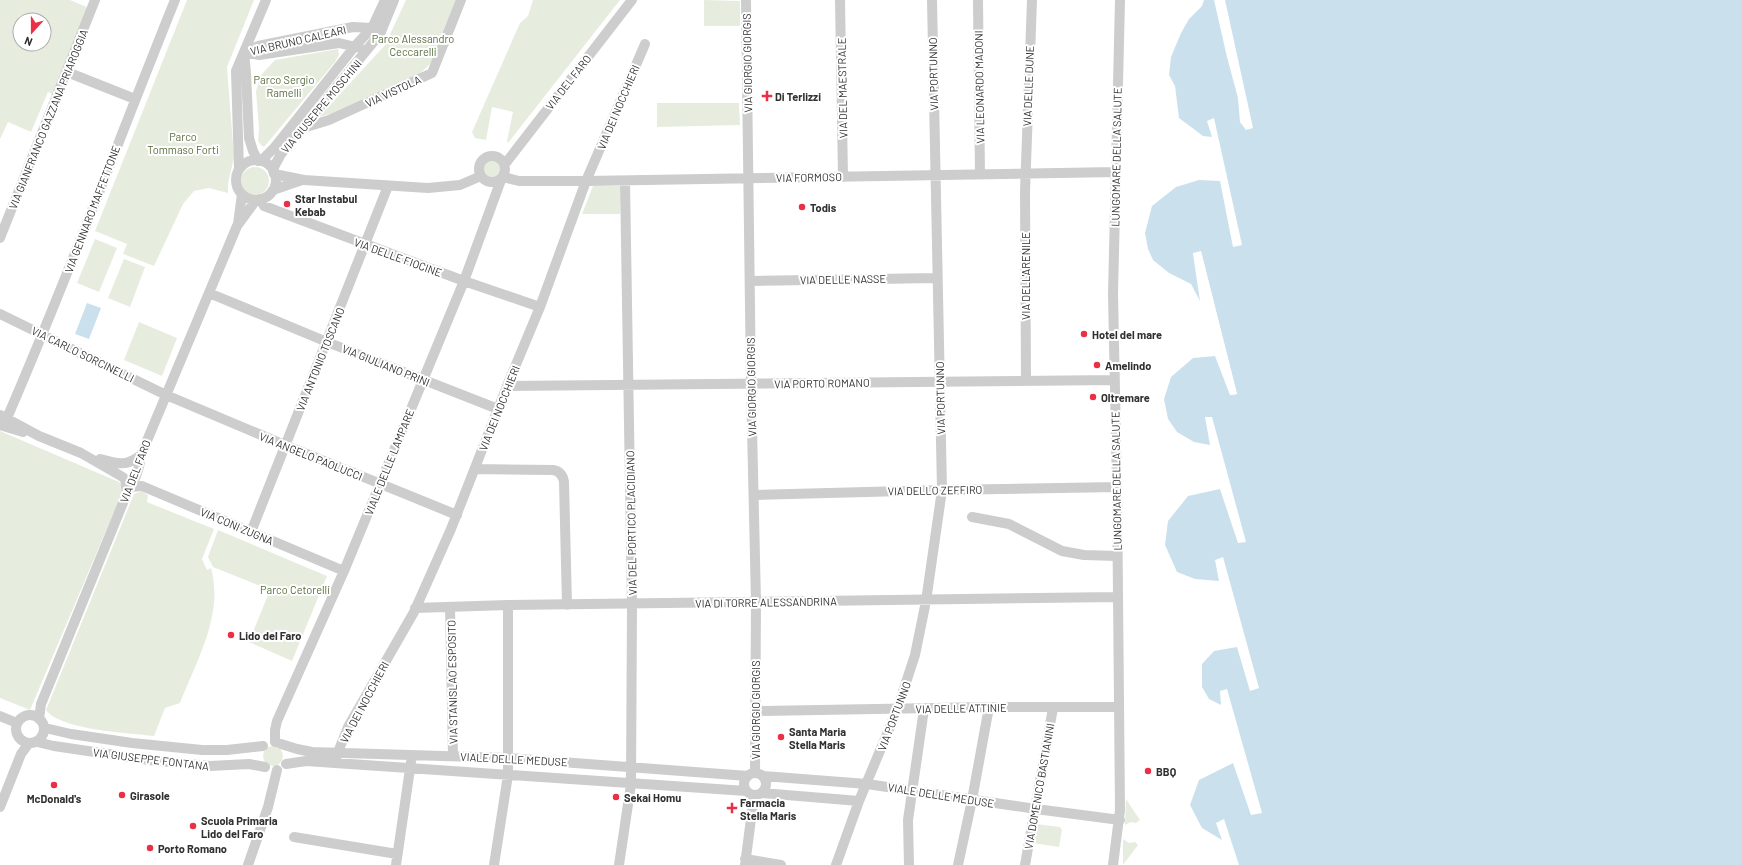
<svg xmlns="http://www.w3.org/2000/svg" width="1742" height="865" viewBox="0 0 1742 865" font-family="Barlow,sans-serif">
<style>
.green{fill:#e7edde;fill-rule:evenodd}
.water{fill:#cae1ed}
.pier{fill:#fff}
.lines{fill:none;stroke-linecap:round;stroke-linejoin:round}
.minor{stroke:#cdcdcd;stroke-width:10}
.poi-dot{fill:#e93047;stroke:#fff;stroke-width:1.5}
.labels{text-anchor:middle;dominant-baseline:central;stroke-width:4;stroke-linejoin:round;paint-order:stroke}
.park-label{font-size:11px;fill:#556d3c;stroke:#fff}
.street-label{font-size:11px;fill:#303030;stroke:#fff}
.poi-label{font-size:11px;font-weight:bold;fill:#303030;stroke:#fff;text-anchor:start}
</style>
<rect width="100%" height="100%" fill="#fff"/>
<path class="green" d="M 0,0 L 70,0 L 89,8 L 54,95 L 48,92 L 31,132 L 8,122 L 0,139 ZM 20,20 L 44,20 L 44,44 L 20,44 Z
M 187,0 L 254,0 L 227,67 L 234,157 L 228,184 L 228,193 L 209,188 L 194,191 L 183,204 L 154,266 L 123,254 L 127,244 L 95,231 Z
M 406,0 L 457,0 L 433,61 L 426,68 L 419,74 L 330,114 L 319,117 L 385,45 Z
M 533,0 L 620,0 L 508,143 L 507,141 L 513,112 L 492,107 L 486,140 L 475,138 L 472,132 L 520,23 L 528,16 Z
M 704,0 L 740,1 L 740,26 L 704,26 Z
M 338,49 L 339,55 L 335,62 L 264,147 L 261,145 L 258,141 L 259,129 L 256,91 L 261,75 L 275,60 Z
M 657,103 L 739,103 L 740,125 L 657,127 Z
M483 169a9 9 0 1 1 18 0a9 9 0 1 1-18 0Z
M241 181a14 14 0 1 1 28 0a14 14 0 1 1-28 0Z
M 593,186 L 621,186 L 620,214 L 582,214 Z
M 95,239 L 117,248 L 99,292 L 77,283 Z
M 124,259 L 145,267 L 130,307 L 108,298 Z
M 139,322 L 177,338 L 162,376 L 124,360 Z
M 0,431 L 119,482 L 122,487 L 122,493 L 30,710 L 0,698 Z
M 142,491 L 148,495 L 147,502 L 214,529 L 202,559 L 207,570 L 211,568 C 224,614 197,660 180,703 L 165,708 L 154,736 C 129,733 60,730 46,710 L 134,494 Z
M 218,530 L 327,576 L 292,661 L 249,642 L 270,590 L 213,567 L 208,557 Z
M263 756a10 10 0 1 1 20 0a10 10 0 1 1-20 0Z
M 1126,799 L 1140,820 L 1136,823 L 1131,822 L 1125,825 Z
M 1036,824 L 1060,827 L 1062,830 L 1059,847 L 1032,843 Z
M 1123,839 L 1129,843 L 1135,842 L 1138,845 L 1123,865 Z"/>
<path class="water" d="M 1204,0 L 1214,0 L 1227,57 L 1238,98 L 1240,122 L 1246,130 L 1253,128 L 1225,0 L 1742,0 L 1742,865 L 1239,865 L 1224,819 L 1216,823 L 1222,840 L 1202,828 L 1190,805 L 1199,780 L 1233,763 L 1251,815 L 1262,813 L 1227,689 L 1220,691 L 1221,705 L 1209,699 L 1202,687 L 1202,664 L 1214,651 L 1237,647 L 1250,691 L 1259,688 L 1223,557 L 1215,560 L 1219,581 L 1195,579 L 1177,572 L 1165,545 L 1168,521 L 1188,496 L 1220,489 L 1238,543 L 1246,542 L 1212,417 L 1205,417 L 1210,445 L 1194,442 L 1177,432 L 1168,419 L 1164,399 L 1171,377 L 1193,358 L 1215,356 L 1230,395 L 1237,394 L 1201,252 L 1193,254 L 1200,301 L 1191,284 L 1169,273 L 1153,260 L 1148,249 L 1145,233 L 1152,206 L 1176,187 L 1199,180 L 1220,181 L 1233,247 L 1242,245 L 1214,118 L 1207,121 L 1212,137 L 1203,136 L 1179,118 L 1175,86 L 1169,75 L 1171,57 L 1181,33 L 1189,19 L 1202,6 Z
M 87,303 L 101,308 L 89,339 L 75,334 Z"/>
<path class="pier" d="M 1201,251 L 1237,394 L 1230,395 L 1226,378 L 1231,393 L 1235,393 L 1199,254 L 1195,255 L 1198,273 L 1193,253 Z"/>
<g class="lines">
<path class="minor" d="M 746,0 L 751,384 L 756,602 L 755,773
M 840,0 L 843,177
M 978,0 L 980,174
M 244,52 L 258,46 L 353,27 L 372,28 L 376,31
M 244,52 L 259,55 L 339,43 L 360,48
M 244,52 L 246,73 L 249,138 L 253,151 L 258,161
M 67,72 L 135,99
M 303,128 L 329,120 L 432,73 L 461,0
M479 169a13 13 0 1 1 26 0a13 13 0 1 1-26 0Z
M236 180a20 20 0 1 1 40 0a20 20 0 1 1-40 0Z
M 261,161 L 274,148 L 355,46 L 372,28 L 385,0
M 505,164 L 632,0
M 239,169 L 236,71 L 266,0
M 273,171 L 275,165 L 281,154 L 380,34 L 394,0
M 274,174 L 304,180 L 428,188 L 460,185 L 481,176
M 503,177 L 519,181 L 586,181 L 1116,172
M 273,190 L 302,180
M 260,199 L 264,206 L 464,281 L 540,307
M 238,224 L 242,194
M 0,238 L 95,0
M 750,281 L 937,278
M 209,293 L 327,342 L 498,409
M 0,314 L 166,395 L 285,445 L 457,515
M 1026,380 L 1025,191 L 1032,0
M 507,386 L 1114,380
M 0,415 L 39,436 L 81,453 L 121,476 L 125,479 L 127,493
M 7,418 C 67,280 119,139 175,0
M 0,425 L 23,432
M 100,459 C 118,464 126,467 141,455
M 475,469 L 553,470 C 559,471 563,475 564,482 L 567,605
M 131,487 L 142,486 L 344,571
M 754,495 L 942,490 L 1117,487
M 972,517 L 1009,524 L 1062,551 L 1084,555 L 1117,556
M 251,532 L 388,186
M 450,607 L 453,756
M 415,608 L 508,605 L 1117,597
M 756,711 L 989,707 L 1119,707
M16 729a14 14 0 1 1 28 0a14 14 0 1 1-28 0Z
M 0,716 L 17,723
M 39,719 L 41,704 L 127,493 C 134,483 140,468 141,455 L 237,226 L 256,200
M 45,728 L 71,734 L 132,743 L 202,750 L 227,750 L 263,746
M 37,742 L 54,746 L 149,760 L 210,766 L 249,764 L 265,767
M 275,742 L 275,730 L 277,721 L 344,571 L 464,281 L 501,180
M 281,744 L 297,749 L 312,752 L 508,758 L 748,776
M 335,763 L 338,752 L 348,727 L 414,612 L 451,529 L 507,386 L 540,307 L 586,181 L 645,44
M 286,764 L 306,761 L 746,791
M744 784a11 11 0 1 1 22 0a11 11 0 1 1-22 0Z
M 763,776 L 867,784 L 1036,809 L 1120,820
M 762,793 L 859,801
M 0,807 L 21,754 L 29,743
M 294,837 L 397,854
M 745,859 L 781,865
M 248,865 L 268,807 L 277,770
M 396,865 L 411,762
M 494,865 L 508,775 L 508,605
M 619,865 L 631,784 L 632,605 L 625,181
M 745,865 L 754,796
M 836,865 L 859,801 L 897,710 L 915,655 L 926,601 L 942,490 L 932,0
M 909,865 L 908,820 L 924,709
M 958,865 L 972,800 L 989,707
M 1025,865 L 1053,708
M 1113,865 L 1120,810 L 1117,487 L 1113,294 L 1120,0"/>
</g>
<g class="poi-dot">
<path d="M765 90h4v4h4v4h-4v4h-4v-4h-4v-4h4z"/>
<circle cx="287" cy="204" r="4"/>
<circle cx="802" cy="207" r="4"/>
<circle cx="1084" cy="334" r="4"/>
<circle cx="1097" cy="365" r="4"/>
<circle cx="1093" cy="397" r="4"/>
<circle cx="231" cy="635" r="4"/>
<circle cx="781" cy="737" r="4"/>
<circle cx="1148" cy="771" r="4"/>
<circle cx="54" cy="785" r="4"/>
<circle cx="122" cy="795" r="4"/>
<circle cx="616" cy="797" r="4"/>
<path d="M730 802h4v4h4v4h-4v4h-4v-4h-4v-4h4z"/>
<circle cx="193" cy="826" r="4"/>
<circle cx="150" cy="848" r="4"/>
</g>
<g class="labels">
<g class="park-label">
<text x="413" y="38">Parco Alessandro<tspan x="413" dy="13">Ceccarelli</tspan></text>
<text x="284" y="79">Parco Sergio<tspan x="284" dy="13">Ramelli</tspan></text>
<text x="183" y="136">Parco<tspan x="183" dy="13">Tommaso Forti</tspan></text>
<text x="295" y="589">Parco Cetorelli</text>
</g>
<g class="street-label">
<text transform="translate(298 40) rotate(-13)">VIA BRUNO CALEARI</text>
<text transform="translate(747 63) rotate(-91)">VIA GIORGIO GIORGIS</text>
<text transform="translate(933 74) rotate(-91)">VIA PORTUNNO</text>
<text transform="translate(568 82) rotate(-52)">VIA DEL FARO</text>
<text transform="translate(1028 86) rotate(-88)">VIA DELLE DUNE</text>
<text transform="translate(979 87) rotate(-91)">VIA LEONARDO MADONI</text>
<text transform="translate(842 88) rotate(-91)">VIA DEL MAESTRALE</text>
<text transform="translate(393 91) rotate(-25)">VIA VISTOLA</text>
<text transform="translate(321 106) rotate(-50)">VIA GIUSEPPE MOSCHINI</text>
<text transform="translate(618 107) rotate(-67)">VIA DEI NOCCHIERI</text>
<text transform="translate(48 119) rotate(-68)">VIA GIANFRANCO GAZZANA PRIAROGGIA</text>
<text transform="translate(1116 157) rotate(-89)">LUNGOMARE DELLA SALUTE</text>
<text transform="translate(809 177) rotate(-1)">VIA FORMOSO</text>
<text transform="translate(92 209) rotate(-69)">VIA GENNARO MAFFETTONE</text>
<text transform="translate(398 257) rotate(20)">VIA DELLE FIOCINE</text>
<text transform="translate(1025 276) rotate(-90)">VIA DELL'ARENILE</text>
<text transform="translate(843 279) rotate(-1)">VIA DELLE NASSE</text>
<text transform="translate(83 354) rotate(26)">VIA CARLO SORCINELLI</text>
<text transform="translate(320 359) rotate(-68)">VIA ANTONIO TOSCANO</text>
<text transform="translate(386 365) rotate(22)">VIA GIULIANO PRINI</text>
<text transform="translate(822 383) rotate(-1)">VIA PORTO ROMANO</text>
<text transform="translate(751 387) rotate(-91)">VIA GIORGIO GIORGIS</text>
<text transform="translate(940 398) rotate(-91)">VIA PORTUNNO</text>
<text transform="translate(499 408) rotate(-68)">VIA DEI NOCCHIERI</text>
<text transform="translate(311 456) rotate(22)">VIA ANGELO PAOLUCCI</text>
<text transform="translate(389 462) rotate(-68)">VIALE DELLE LAMPARE</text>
<text transform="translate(135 471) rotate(-69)">VIA DEL FARO</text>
<text transform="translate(1116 481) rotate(-91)">LUNGOMARE DELLA SALUTE</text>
<text transform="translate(935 490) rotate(-1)">VIA DELLO ZEFFIRO</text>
<text transform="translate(631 523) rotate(-91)">VIA DEL PORTICO PLACIDIANO</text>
<text transform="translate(237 526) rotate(23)">VIA CONI ZUGNA</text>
<text transform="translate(766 602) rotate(-1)">VIA DI TORRE ALESSANDRINA</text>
<text transform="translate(452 682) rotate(-91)">VIA STANISLAO ESPOSITO</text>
<text transform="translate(364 702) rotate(-62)">VIA DEI NOCCHIERI</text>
<text transform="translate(961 708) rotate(-1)">VIA DELLE ATTINIE</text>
<text transform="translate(755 710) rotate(-90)">VIA GIORGIO GIORGIS</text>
<text transform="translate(894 716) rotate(-69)">VIA PORTUNNO</text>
<text transform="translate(151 759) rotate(7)">VIA GIUSEPPE FONTANA</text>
<text transform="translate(514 759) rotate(3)">VIALE DELLE MEDUSE</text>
<text transform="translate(1039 786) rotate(-80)">VIA DOMENICO BASTIANINI</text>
<text transform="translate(941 795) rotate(9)">VIALE DELLE MEDUSE</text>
</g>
<g class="poi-label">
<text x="775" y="96">Di Terlizzi</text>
<text x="295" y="198">Star Instabul<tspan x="295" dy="13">Kebab</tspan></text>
<text x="810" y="207">Todis</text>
<text x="1092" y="334">Hotel del mare</text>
<text x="1105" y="365">Amelindo</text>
<text x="1101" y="397">Oltremare</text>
<text x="239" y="635">Lido del Faro</text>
<text x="789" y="731">Santa Maria<tspan x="789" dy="13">Stella Maris</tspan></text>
<text x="1156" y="771">BBQ</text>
<text x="130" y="795">Girasole</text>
<text x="624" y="797">Sekai Homu</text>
<text x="54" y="798" text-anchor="middle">McDonald's</text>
<text x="740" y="802">Farmacia<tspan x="740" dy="13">Stella Maris</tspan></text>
<text x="201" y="820">Scuola Primaria<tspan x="201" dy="13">Lido del Faro</tspan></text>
<text x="158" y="848">Porto Romano</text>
</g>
</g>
<g transform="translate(32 32) rotate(201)"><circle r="19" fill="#ffffff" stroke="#acacac"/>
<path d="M0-3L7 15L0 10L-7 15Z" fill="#e93047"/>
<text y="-6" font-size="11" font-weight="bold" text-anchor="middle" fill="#303030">N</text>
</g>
</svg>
